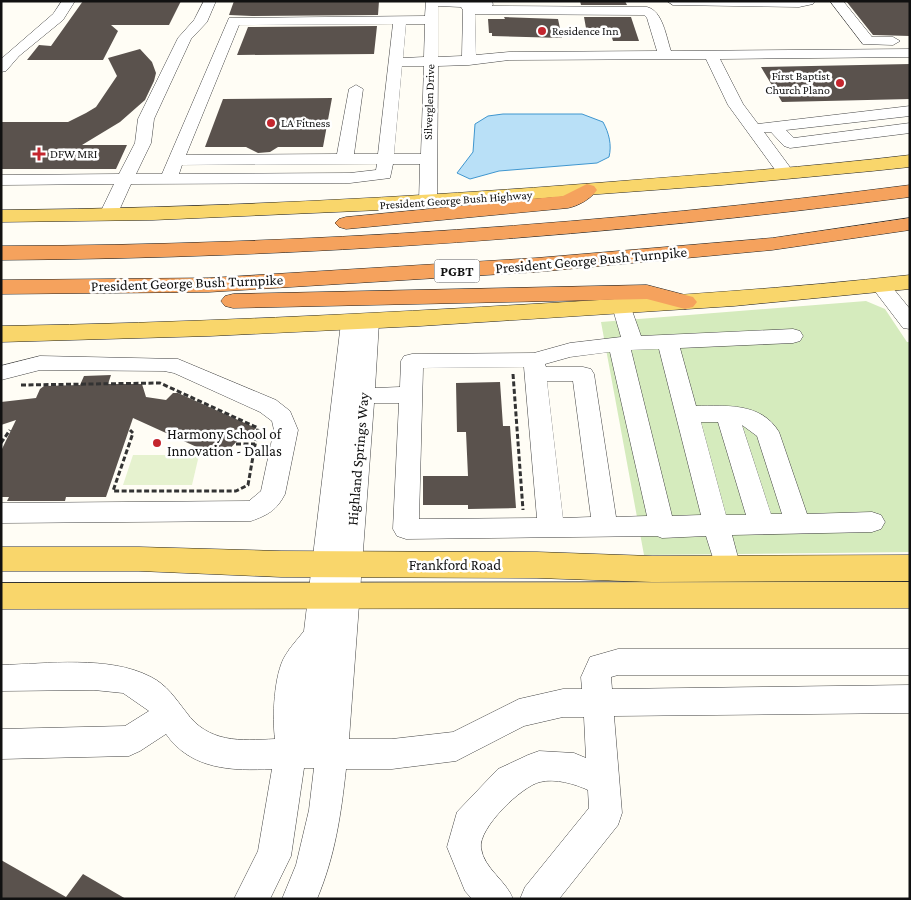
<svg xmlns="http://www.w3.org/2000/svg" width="911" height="900" viewBox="0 0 911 900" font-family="'Crimson Pro',serif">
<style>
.green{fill:#d5ebbd}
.pitch{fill:#e6f2cf}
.water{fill:#b9e0f7;stroke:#3f96cf}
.building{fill:#5a524d}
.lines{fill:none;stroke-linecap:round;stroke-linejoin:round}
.minor-casing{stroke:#444;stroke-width:1}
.major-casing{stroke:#222;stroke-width:1}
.highway-casing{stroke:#222;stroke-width:1}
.path{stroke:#333;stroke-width:3;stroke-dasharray:5 2.5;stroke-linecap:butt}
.minor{fill:#fff;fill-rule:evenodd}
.major{fill:#f9d66b;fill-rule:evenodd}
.highway{fill:#f5a25d;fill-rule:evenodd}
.poi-dot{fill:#c4262e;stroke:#fff;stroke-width:2}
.labels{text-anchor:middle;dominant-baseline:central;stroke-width:5;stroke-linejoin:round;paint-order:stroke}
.far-poi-label{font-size:12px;fill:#111;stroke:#fff;text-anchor:start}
.far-street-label{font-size:12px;fill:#111;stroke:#fff}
.shield{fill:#fff;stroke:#585858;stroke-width:1}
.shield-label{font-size:14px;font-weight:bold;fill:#111}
.street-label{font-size:15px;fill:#111;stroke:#fff}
.poi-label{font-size:15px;fill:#111;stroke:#fff;text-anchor:start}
</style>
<rect width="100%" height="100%" fill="#fffdf5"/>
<path class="green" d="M 866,301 L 885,309 L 907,342 L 910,342 L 910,552 L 644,555 L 601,322 Z"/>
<path class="pitch" d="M 133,455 L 199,455 L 192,485 L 123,485 Z"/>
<path class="water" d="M 503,114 L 582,114 L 603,122 C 609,133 612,145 609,157 L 597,163 L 499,171 L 470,179 L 457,173 L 473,152 L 475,124 L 488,116 Z"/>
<path class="building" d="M 83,1 L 181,1 L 169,25 L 111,25 L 118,31 L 103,60 L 27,60 L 39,45 L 51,46 Z
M 234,1 L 379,1 L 378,15 L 252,16 L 229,15 Z
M 580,1 L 625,1 L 627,5 L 581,5 Z
M 846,1 L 910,1 L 910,36 L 873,35 Z
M 504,17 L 558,19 L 562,38 L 492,36 L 492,33 L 489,33 L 488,19 L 505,19 Z
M 584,17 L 631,17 L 639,41 L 613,41 L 609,28 L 586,28 Z
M 377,26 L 374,54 L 237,55 L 248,27 Z
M 140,49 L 152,62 L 156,73 L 154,81 L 145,100 L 120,122 L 82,145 L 127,145 L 116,169 L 1,169 L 1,122 L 68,122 L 86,113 L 96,107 L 117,76 L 108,58 Z
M 910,64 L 910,99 L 782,102 L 761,67 Z
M 332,98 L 323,147 L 278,147 L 270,152 L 258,153 L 246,147 L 205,147 L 223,99 Z
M 111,375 L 108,384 L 142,384 L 146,397 L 166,400 L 173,393 L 178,393 L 256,428 L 244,440 L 240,438 L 221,458 L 133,418 L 106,497 L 66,497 L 65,501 L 7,501 L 9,497 L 1,497 L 1,451 L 16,420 L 1,425 L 1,402 L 36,398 L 40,389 L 44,386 L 80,385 L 84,376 Z
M 500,382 L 503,426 L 510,426 L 516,508 L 468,509 L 468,505 L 423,505 L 423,476 L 468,476 L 466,432 L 457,432 L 456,383 Z
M 1,860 L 66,897 L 83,874 L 126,899 L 1,899 Z"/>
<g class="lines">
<defs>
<path id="minor" d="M 62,1 L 75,1 L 63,20 L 19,56 L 6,71 L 1,72 L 1,59 L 53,14 Z
M 204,1 L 216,1 L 207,22 L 191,39 L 154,119 L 151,143 L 136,174 L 162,174 L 229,18 L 425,16 L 426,1 L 491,1 L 493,4 L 492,6 L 647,7 C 663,11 666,37 671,51 L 910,49 L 910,57 L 720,59 L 743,104 L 758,124 L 910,106 L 910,116 L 786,130 L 794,138 L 910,123 L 910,133 L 790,148 L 784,146 L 771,132 L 764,132 L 795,174 L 793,178 L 781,178 L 728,105 L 706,59 L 509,60 L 469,65 L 438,66 L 437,202 L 434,206 L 422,206 L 419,202 L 420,164 L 393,164 L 390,178 L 350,183 L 131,184 L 117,215 L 114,219 L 102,219 L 99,215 L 114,184 L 1,185 L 1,175 L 119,174 L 135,143 L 138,119 L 178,38 L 194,20 ZM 438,6 L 461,7 L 463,10 L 462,56 L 438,57 ZM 475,14 L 644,15 L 647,18 L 657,51 L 509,52 L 476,55 ZM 393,24 L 378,154 L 354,154 L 363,89 L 356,85 L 349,89 L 337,154 L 186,155 L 239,25 ZM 406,24 L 425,24 L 424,57 L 403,58 ZM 402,66 L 424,66 L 421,154 L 394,154 ZM 377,164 L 376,170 L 350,173 L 179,174 L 182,165 Z
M 667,1 L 815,1 L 813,4 L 799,7 L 673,5 Z
M 830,1 L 843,1 L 872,37 L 893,37 L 900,41 L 893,45 L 863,44 Z
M 881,280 L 888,282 L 910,309 L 910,329 L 903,328 L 871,286 L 874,282 Z
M 622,300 L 629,302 L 641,336 L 793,329 L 800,331 L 803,336 L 800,341 L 793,343 L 680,348 L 696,406 C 726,406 761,402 779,432 L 807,514 L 872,512 L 881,515 L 885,522 L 881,529 L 872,532 L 732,535 L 741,569 L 737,577 L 728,580 L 719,577 L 706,536 L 662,538 L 657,536 L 406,539 L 397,536 L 393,529 L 399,403 L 374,403 L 349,739 L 392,739 L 453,732 L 519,699 L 563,689 L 582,689 L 581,677 L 590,657 L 618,649 L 910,649 L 910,675 L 618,675 L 611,677 L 612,689 L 910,685 L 910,713 L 614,716 L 622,813 L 618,825 L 559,899 L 520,899 L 525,887 L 589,808 L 588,790 C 575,784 555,778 540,782 C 522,786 478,828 481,848 C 484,869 506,880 513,899 L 472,899 L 465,891 L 447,847 L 457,812 L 498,769 L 528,755 L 539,751 L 574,753 L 586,758 L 584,717 L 563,717 L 524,726 L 456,761 L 392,769 L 346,769 C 341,815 335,856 317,899 L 282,899 L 296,865 L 309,810 L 314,768 L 304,768 L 291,856 L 270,899 L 234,899 L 258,851 L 272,769 C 233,771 191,770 166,734 L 140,751 L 129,756 L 1,759 L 1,729 L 125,726 L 149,711 L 123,693 L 94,690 L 1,691 L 1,665 C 47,664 109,655 151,677 C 167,685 175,698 186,712 C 208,743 240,741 275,739 C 272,718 274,674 285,656 C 290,647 298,639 304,631 L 341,323 L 344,318 L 351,316 L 360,321 L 362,317 L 369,315 L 376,317 L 379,322 L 375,388 L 400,387 L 401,361 L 404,356 L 412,354 L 534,353 L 570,343 L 621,337 L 612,306 L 615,302 ZM 659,349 L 701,515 L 672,516 L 631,350 ZM 610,352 L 647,516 L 616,517 L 594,374 L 591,369 L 583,367 L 546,367 L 545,364 L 570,357 ZM 524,367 L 537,518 L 419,519 L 423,368 ZM 547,381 L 573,381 L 591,517 L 563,518 ZM 701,422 L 718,422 L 746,515 L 726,515 ZM 742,425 L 757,436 L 782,514 L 771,514 Z
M 40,356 L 178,359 L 276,400 L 290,411 L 298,430 L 285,494 C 277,510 268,515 251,521 L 1,523 L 1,503 L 249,501 L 261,491 L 274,430 L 272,421 L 260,412 L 174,373 L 164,371 L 40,370 L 1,380 L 1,366 Z"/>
<path id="major" d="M 910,155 L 910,167 L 872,171 L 722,185 L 381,210 L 153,220 L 1,222 L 1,210 C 204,208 407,198 609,182 C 709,174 810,167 910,155 Z
M 910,275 L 910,289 L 734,306 L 420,326 L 210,336 L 1,342 L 1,326 C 184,323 367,314 550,303 C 670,296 790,288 910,275 Z
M 1,547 L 139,547 L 281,551 L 537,552 L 652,556 L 910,555 L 910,581 L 652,582 L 537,578 L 281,577 L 139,571 L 1,571 Z
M 910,582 L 910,608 L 1,609 L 1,583 Z"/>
<path id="highway" d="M 587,184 L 594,186 L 597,190 C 591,199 578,206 568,208 L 346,229 L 339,227 L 335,223 L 339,219 L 346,217 L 563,196 Z
M 910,185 L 910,197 C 609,236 305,258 1,260 L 1,246 C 305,245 609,224 910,185 Z
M 910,218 L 910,230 L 772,250 L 536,272 L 209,292 L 1,294 L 1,280 L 209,278 L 536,258 L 772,238 Z
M 647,285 L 693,297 L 697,302 L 693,307 L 685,309 L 647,299 L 233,308 L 225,306 L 221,301 L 225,296 L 233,294 Z"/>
</defs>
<use href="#minor" class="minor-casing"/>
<use href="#major" class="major-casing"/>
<use href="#highway" class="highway-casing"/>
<path class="path" d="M 513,374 L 523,510
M 21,385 L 160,383 L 258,428 L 248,485 L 236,491 L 113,491 L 133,433 L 130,430
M 1,443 L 10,430
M 236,444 L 255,444"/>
<use href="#minor" class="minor"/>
<use href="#major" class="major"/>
<use href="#highway" class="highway"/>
</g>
<g class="poi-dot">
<circle cx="542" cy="31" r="5"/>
<circle cx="840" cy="83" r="5"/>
<circle cx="271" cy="123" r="5"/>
<path d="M36.5 146.5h5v5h5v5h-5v5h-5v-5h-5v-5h5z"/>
<circle cx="157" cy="443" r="5"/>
</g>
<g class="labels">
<g class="far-poi-label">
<text x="552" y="31">Residence Inn</text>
<text x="830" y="76" text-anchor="end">First Baptist<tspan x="830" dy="14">Church Plano</tspan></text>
<text x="281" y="123">LA Fitness</text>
<text x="50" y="154">DFW MRI</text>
</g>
<g class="far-street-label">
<text transform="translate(429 102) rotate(-88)">Silverglen Drive</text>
<text transform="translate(456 200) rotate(-4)">President George Bush Highway</text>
</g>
<rect class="shield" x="434.5" y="259.5" width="45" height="23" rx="4"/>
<g class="shield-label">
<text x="457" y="271">PGBT</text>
</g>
<g class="street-label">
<text transform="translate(591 260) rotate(-5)">President George Bush Turnpike</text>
<text transform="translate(187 283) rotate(-2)">President George Bush Turnpike</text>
<text transform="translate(358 459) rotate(-85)">Highland Springs Way</text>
<text x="455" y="565">Frankford Road</text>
</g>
<g class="poi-label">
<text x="167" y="434">Harmony School of<tspan x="167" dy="17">Innovation - Dallas</tspan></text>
</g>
</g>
<rect width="911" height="900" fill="none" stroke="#111111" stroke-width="5"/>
</svg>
